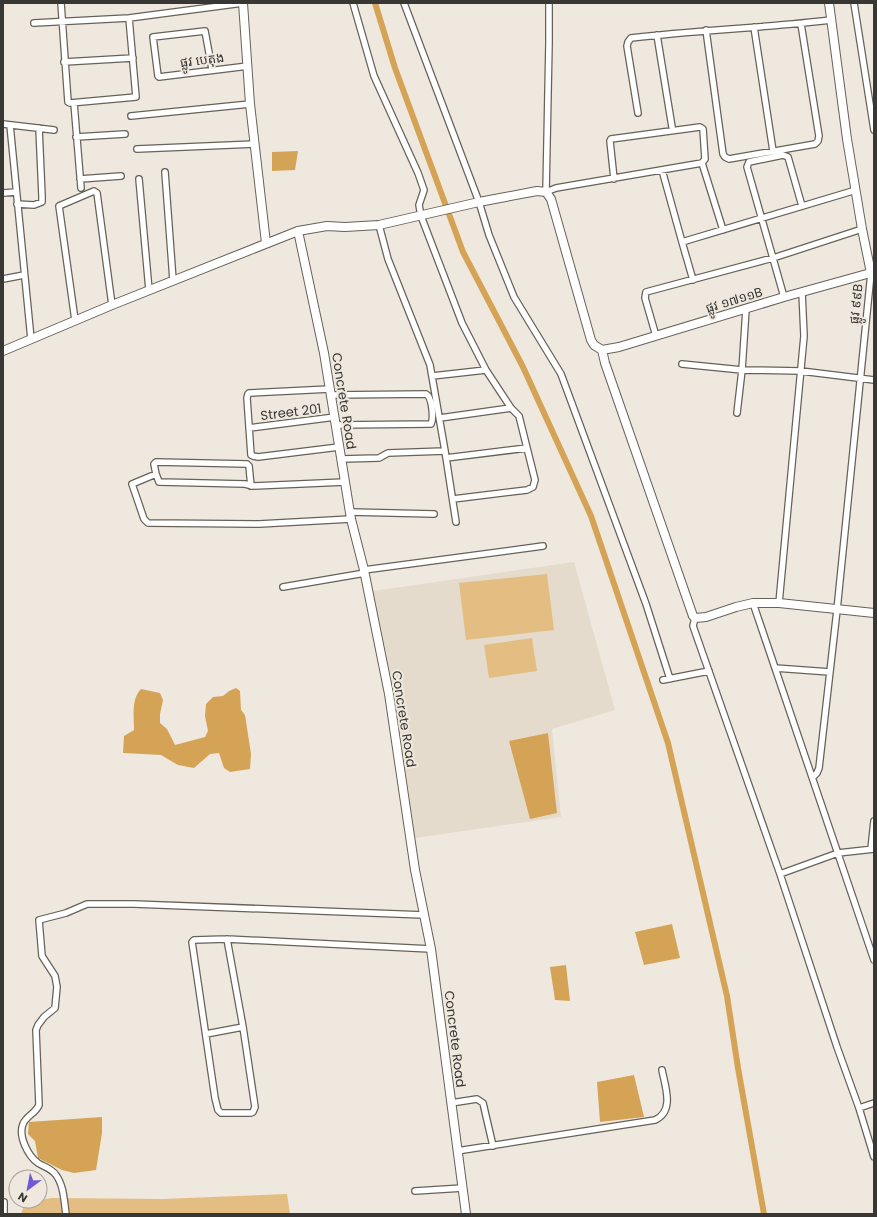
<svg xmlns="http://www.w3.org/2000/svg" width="877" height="1217" viewBox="0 0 877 1217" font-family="Poppins,'Noto Sans Khmer',sans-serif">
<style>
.built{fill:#e5dbcc}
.green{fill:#e4bd83}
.water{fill:#d5a355}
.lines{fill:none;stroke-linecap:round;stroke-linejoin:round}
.canal{stroke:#d5a355;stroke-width:6}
.street-casing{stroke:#676159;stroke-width:8}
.secondary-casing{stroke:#676159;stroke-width:10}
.street{stroke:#fff;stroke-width:5.5}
.secondary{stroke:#fff;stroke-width:8}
.labels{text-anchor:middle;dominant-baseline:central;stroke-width:4;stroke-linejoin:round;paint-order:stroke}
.street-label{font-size:13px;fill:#393733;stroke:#eee8de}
</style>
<rect width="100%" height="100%" fill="#eee8de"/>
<path class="built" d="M 574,562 L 615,710 L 552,729 L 561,817 L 415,838 L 397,705 L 373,591 Z"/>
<path class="green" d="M 547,574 L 554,630 L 466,640 L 459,583 Z
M 532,638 L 537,671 L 489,678 L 484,645 Z
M 287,1194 L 290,1214 L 21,1214 L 25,1203 L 51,1198 L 163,1199 Z"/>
<path class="water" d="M 298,151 L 295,170 L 272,171 L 272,152 Z
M 236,688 L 240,691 L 241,710 L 245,715 L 251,754 L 250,769 L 230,772 L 224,768 L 219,753 L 210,754 L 194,768 L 178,765 L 161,755 L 123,753 L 124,736 L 134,730 C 134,717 131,699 141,689 L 160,693 L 163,700 L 160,714 L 160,723 L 167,729 L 175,745 L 205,737 L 208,731 L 205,716 L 206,704 L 213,697 L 223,696 L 229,691 Z
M 548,733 L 557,813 L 530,819 L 509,741 Z
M 672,924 L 680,958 L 644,965 L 635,932 Z
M 566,965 L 570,1001 L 555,1000 L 550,967 Z
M 634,1075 L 644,1117 L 600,1122 L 597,1082 Z
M 102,1117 L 102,1133 L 96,1170 L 74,1173 L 62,1170 L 38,1158 L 35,1141 L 28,1134 L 29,1122 Z"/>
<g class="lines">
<path class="canal" d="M 375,3 L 395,68 L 463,252 L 523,367 L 591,516 L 668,743 L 727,996 L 738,1068 L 764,1214"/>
<defs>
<path id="street" d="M 61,3 L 68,102 L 70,103 L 136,97 L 129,18
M 353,3 L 374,76 L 418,173 L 424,190 L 419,205 L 421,216 L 462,323 L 486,370 L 511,408 L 519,416 L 535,480 L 533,487 L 527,490 L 453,499
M 404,3 L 479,202 L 489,235 L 514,297 L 561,374 L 646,604 L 670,679
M 549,3 L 549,43 L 546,192 L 556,188 L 702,163
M 854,3 L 874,130
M 34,23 L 129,18 L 243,3
M 754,27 L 773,151
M 706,30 L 723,154 L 725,157 L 729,159 L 815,144 L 818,141 L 819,136 L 801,24
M 657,35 L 672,127
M 64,62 L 133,58
M 212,69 L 205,31 L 153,37 L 158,76 L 159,77 L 248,66
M 74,103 L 81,188
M 638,113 L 627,46 L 628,42 L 631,38 C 697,30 764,28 831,20
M 131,116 L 250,104
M 3,124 L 54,130
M 10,125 L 31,339
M 76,137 L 125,134
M 137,149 L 255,144
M 662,170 L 682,242 L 856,190
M 165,172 L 173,280
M 80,179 L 121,176
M 139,179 L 149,290
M 614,179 L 610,141 L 611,139 L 700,127 L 703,129 L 705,159 L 702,163 L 723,230
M 3,193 L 16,192
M 17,204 L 34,205 L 42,202 L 42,196 L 39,128
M 379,225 L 388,259 L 430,365 L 445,451 L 456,522
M 682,242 L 693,280
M 3,279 L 24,275
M 784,297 L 747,167 L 749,162 L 783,155 L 788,157 L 802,206
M 75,320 L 59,206 L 94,191 L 97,193 L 112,305
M 656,336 L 645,298 L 646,292 L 773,258 L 862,229
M 682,364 L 742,370 L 801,371 L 874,380
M 432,376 L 486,370
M 330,389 L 249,393 L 248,394 L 247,398 L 251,455 L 253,456 L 258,457 L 339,447
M 331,395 L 426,394 C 432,397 434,418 431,424 L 336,425
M 737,413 L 742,370 L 746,309
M 440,418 L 511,408
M 249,428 L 335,417
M 446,458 L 527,448
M 341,459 L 379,458 L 388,453 L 445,451
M 156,474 L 132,484 L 144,519 L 148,523 L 259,524 L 351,519
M 251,486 L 249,466 L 247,464 L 156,462 L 154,464 L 156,474 L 159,482 L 245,484 L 253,486 L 345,482
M 350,512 L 434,514
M 364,570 L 543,546
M 283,587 L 365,573
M 753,603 L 874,960
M 779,603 L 804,336 L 802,292
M 695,618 L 693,626 L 780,874 L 837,1047 L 859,1108 L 874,1157
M 775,668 L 830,672
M 663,680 L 709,671
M 813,777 L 817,773 L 819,768 L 837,610 L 871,273
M 871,849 L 874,821
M 780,874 L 838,853 L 874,849
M 227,939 L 243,1027 L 255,1107 L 253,1112 L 251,1113 L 221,1113 L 218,1110 L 215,1098 L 192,942 L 194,940 L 227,939 L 431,949
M 206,1034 L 243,1027
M 451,1103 L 477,1099 L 483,1103 L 493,1146
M 859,1108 L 874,1103
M 457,1151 L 655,1120 C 675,1111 665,1086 662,1070
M 415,1191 L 463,1188
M 4,1202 L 4,1214
M 66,1214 C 64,1201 64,1186 56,1175 C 51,1168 44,1167 38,1163 C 28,1156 18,1136 23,1124 C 26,1116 36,1113 39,1105 L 36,1030 L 38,1025 L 44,1017 L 55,1008 L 57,987 L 55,976 L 42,956 L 39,920 L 66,913 L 87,904 L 134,904 L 424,915"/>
<path id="secondary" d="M 243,3 L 250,104 L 266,243
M 829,3 L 847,139 L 862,229 L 871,273
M 298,231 L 324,353 L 351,519 L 364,570 L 389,694 L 415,870 L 431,949 L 466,1214
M 602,350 L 605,363 L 693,616 L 695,618 L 706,617 L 736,607 L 753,603 L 779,603 L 874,613
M 602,350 L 619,347 L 784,297 L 874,272
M 3,351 L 112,305 L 298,231 L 327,226 L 345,227 L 379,225 L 479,202 L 537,191 L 546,192 L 551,199 L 591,340 L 594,345 L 602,350"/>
</defs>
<use href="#street" class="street-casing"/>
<use href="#secondary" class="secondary-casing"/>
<use href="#street" class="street"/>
<use href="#secondary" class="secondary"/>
</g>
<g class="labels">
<g class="street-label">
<text transform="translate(202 60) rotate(-7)">ផ្លូវ បេតុង</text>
<text transform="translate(734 300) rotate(-17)">ផ្លូវ ១៧១១B</text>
<text transform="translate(856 304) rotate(-84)">ផ្លូវ ៩៩B</text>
<text transform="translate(344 401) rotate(81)">Concrete Road</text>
<text transform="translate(291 412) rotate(-7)">Street 201</text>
<text transform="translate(404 719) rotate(81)">Concrete Road</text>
<text transform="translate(455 1039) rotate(83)">Concrete Road</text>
</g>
</g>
<rect width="877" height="1217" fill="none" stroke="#393733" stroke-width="8"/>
<g transform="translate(28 1189) rotate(212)"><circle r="19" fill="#eee8de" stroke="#a6a19a"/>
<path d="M0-3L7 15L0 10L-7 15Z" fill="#705ad4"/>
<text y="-6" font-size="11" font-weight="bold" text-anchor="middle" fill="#393733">N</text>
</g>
</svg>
